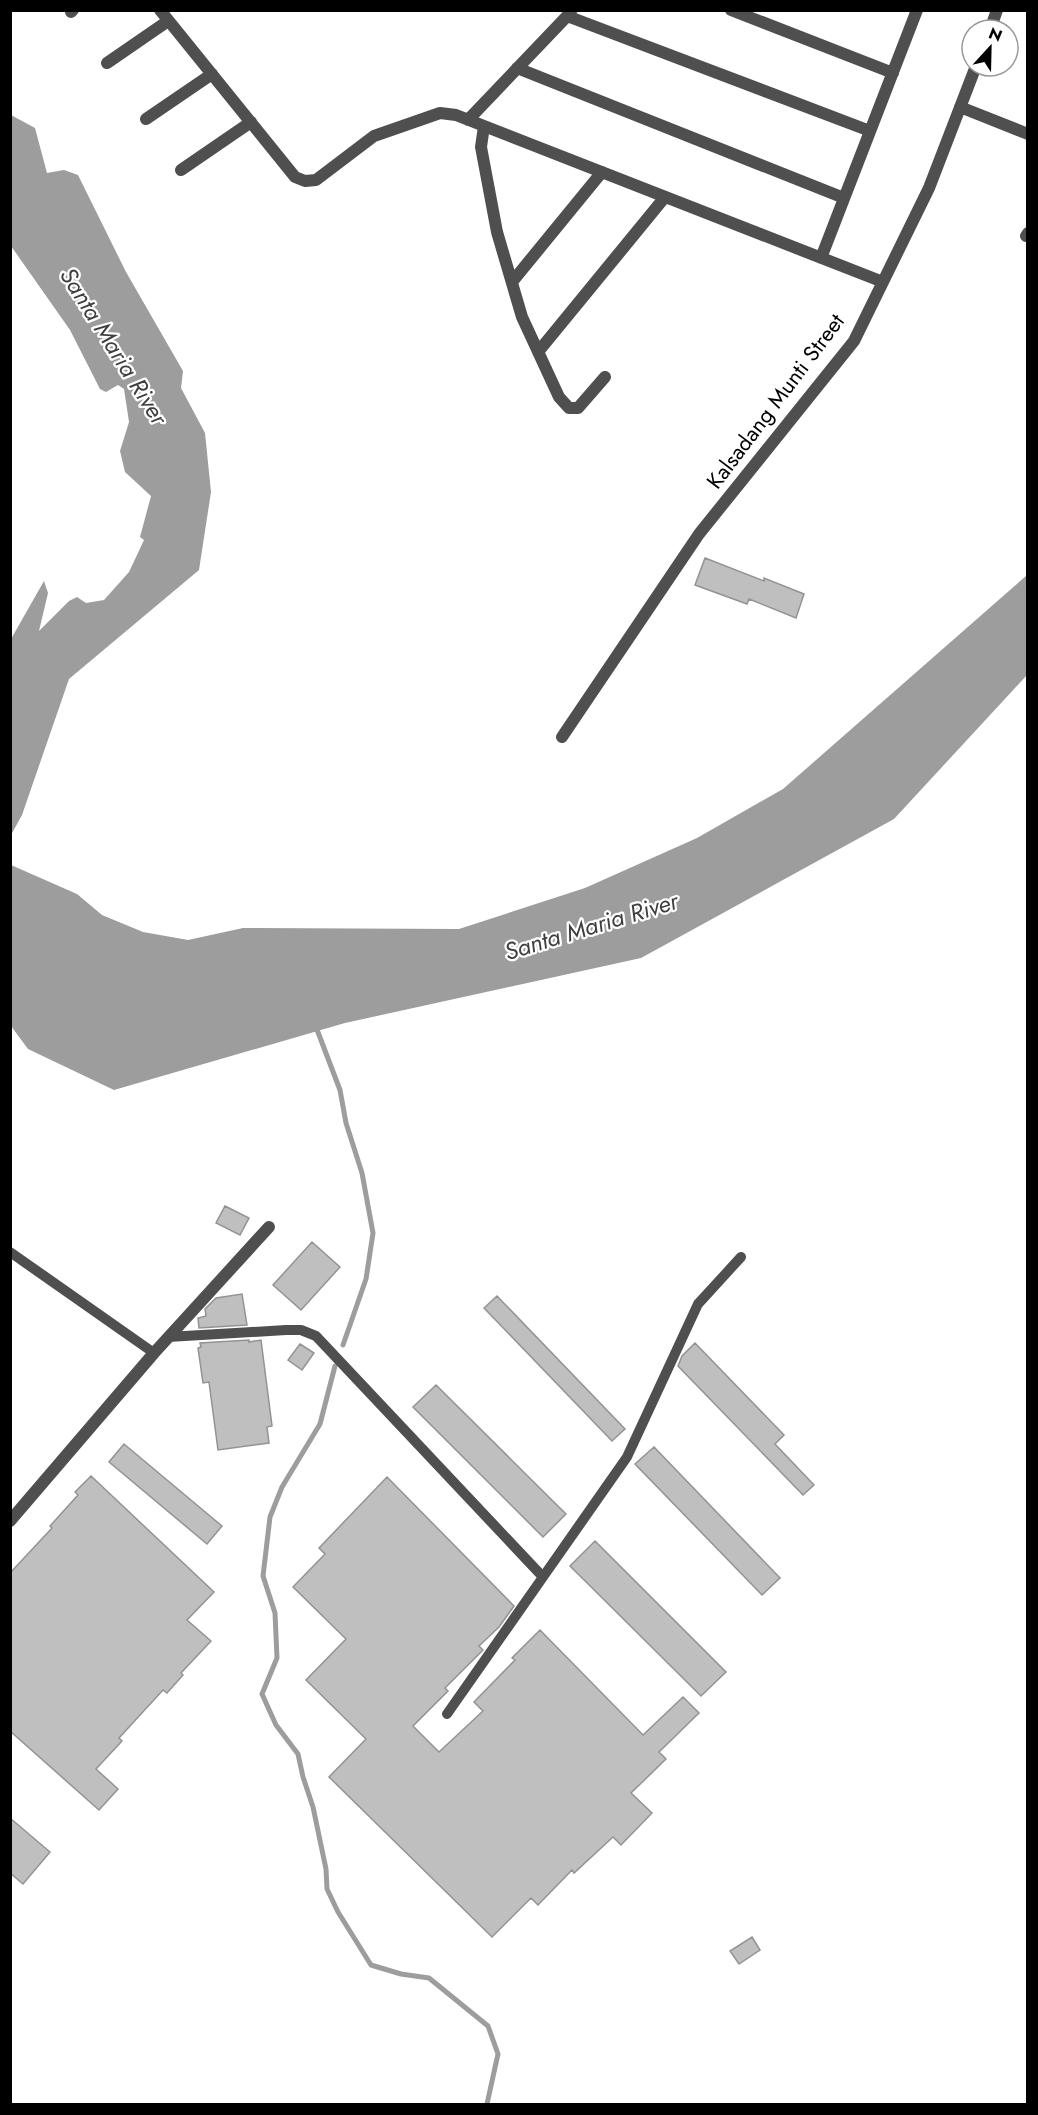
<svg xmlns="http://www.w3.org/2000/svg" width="1038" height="2115" viewBox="0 0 1038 2115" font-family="Jost,sans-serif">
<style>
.water{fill:#9d9d9d}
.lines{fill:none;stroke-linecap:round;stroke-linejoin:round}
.stream{stroke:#9d9d9d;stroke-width:5}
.building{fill:#bfbfbf;stroke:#939393;stroke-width:1.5}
.lane{stroke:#4f4f4f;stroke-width:10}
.street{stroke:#4f4f4f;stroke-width:12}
.labels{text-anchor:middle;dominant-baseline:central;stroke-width:4.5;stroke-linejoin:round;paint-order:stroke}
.street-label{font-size:22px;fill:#000;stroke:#fff}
.water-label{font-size:24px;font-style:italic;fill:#3e3e3e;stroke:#fff}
</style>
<rect width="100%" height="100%" fill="#fff"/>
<path class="water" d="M 11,115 L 35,128 L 47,173 L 64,170 L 78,175 L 126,272 L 183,371 L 181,388 L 205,433 L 211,492 L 199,570 L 69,679 L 22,815 L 11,835 L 11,639 L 44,581 L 48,593 L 39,631 L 69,601 L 77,597 L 86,603 L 104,600 L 129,572 L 144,540 L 140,537 L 151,496 L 125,472 L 120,451 L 129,422 L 124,389 L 118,385 L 106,392 L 100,389 L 70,330 L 11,246 Z
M 1027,575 L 1027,675 L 894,819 L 641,958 L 345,1023 L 114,1090 L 28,1049 L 11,1026 L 11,865 L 77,894 L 102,915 L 143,932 L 188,940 L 243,928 L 459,929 L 585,888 L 697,838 L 783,789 Z"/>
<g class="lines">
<path class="stream" d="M 316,1027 L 340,1090 L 346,1123 L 362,1173 L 373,1233 L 366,1279 L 343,1345
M 335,1366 L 320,1424 L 282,1487 L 270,1517 L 263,1576 L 275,1613 L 277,1658 L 262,1694 L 276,1725 L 298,1754 L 303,1777 L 313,1807 L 326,1869 L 327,1889 L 338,1912 L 371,1965 L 401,1974 L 429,1978 L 488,2026 L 498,2054 L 487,2104"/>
</g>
<path class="building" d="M 705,558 L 764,581 L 764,578 L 804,594 L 796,618 L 749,599 L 747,604 L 695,585 Z
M 225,1206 L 249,1218 L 240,1235 L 216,1223 Z
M 312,1242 L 340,1267 L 301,1310 L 273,1285 Z
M 242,1294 L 247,1325 L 199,1328 L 198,1318 L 206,1316 L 205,1309 L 216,1298 Z
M 497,1296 L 625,1429 L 612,1441 L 484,1308 Z
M 249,1340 L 249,1342 L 261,1340 L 272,1426 L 267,1427 L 269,1443 L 218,1450 L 209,1382 L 203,1383 L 198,1348 L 201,1347 L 200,1343 Z
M 695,1343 L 784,1435 L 775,1444 L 814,1485 L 803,1495 L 678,1366 L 682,1356 Z
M 300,1344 L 314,1353 L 302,1370 L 288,1360 Z
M 436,1385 L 566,1514 L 543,1537 L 413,1407 Z
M 124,1444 L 222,1526 L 207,1544 L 109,1462 Z
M 654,1447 L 780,1578 L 762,1595 L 635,1464 Z
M 91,1476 L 214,1592 L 187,1620 L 211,1641 L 181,1673 L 183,1675 L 167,1693 L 163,1690 L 119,1738 L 122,1741 L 96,1769 L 118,1789 L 99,1810 L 10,1731 L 10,1573 L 52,1528 L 50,1526 L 78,1495 L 75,1492 Z
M 387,1477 L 514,1606 L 499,1627 L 479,1646 L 483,1650 L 445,1688 L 448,1691 L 413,1726 L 439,1752 L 483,1711 L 474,1702 L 515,1660 L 512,1658 L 540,1630 L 643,1735 L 683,1697 L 699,1713 L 659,1752 L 666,1759 L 631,1793 L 652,1813 L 621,1845 L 613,1837 L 574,1873 L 572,1870 L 538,1905 L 531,1898 L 492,1937 L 329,1777 L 366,1739 L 306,1680 L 346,1639 L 293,1587 L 325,1554 L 319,1548 Z
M 595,1541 L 726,1672 L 701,1696 L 570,1566 Z
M 10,1818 L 50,1852 L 23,1884 L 10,1873 Z
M 752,1937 L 760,1950 L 739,1964 L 730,1951 Z"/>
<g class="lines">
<path class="lane" d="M 10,1252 L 154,1353
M 168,1337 L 286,1330 L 301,1330 L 316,1336 L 543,1577 L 447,1714
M 543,1577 L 627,1457 L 698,1304 L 741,1257"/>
<path class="street" d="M 160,10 L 295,177 L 305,181 L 316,180 L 374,136 L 440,113 L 456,115 L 883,282
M 731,10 L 893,73
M 71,12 L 73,10
M 567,16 L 870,131
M 990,30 L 997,10
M 107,63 L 168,21
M 517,68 L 844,198
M 960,107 L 1028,134
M 146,119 L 212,74
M 468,120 L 571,12
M 484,126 L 481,147 L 497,232 L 522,317 L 559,397 L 569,408 L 578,408 L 605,377
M 181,170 L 251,122
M 1028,233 L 1026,236 L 1028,236
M 821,258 L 917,10
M 512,282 L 602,172
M 538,352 L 665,197
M 562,737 L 699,534 L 854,341 L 929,188 L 976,66
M 10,1521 L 154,1353 L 269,1227"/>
</g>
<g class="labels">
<g class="street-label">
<text transform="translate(775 401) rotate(-53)">Kalsadang Munti Street</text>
</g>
<g class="water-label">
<text transform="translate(114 346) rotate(58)">Santa Maria River</text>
<text transform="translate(591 926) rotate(-17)">Santa Maria River</text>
</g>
</g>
<rect width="1038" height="2115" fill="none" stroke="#000000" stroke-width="24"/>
<g transform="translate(990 48) rotate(22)"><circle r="28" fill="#ffffff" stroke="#999999" stroke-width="1.5"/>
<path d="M0-4.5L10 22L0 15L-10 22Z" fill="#000000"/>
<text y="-9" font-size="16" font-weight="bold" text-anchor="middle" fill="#000000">N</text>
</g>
</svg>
